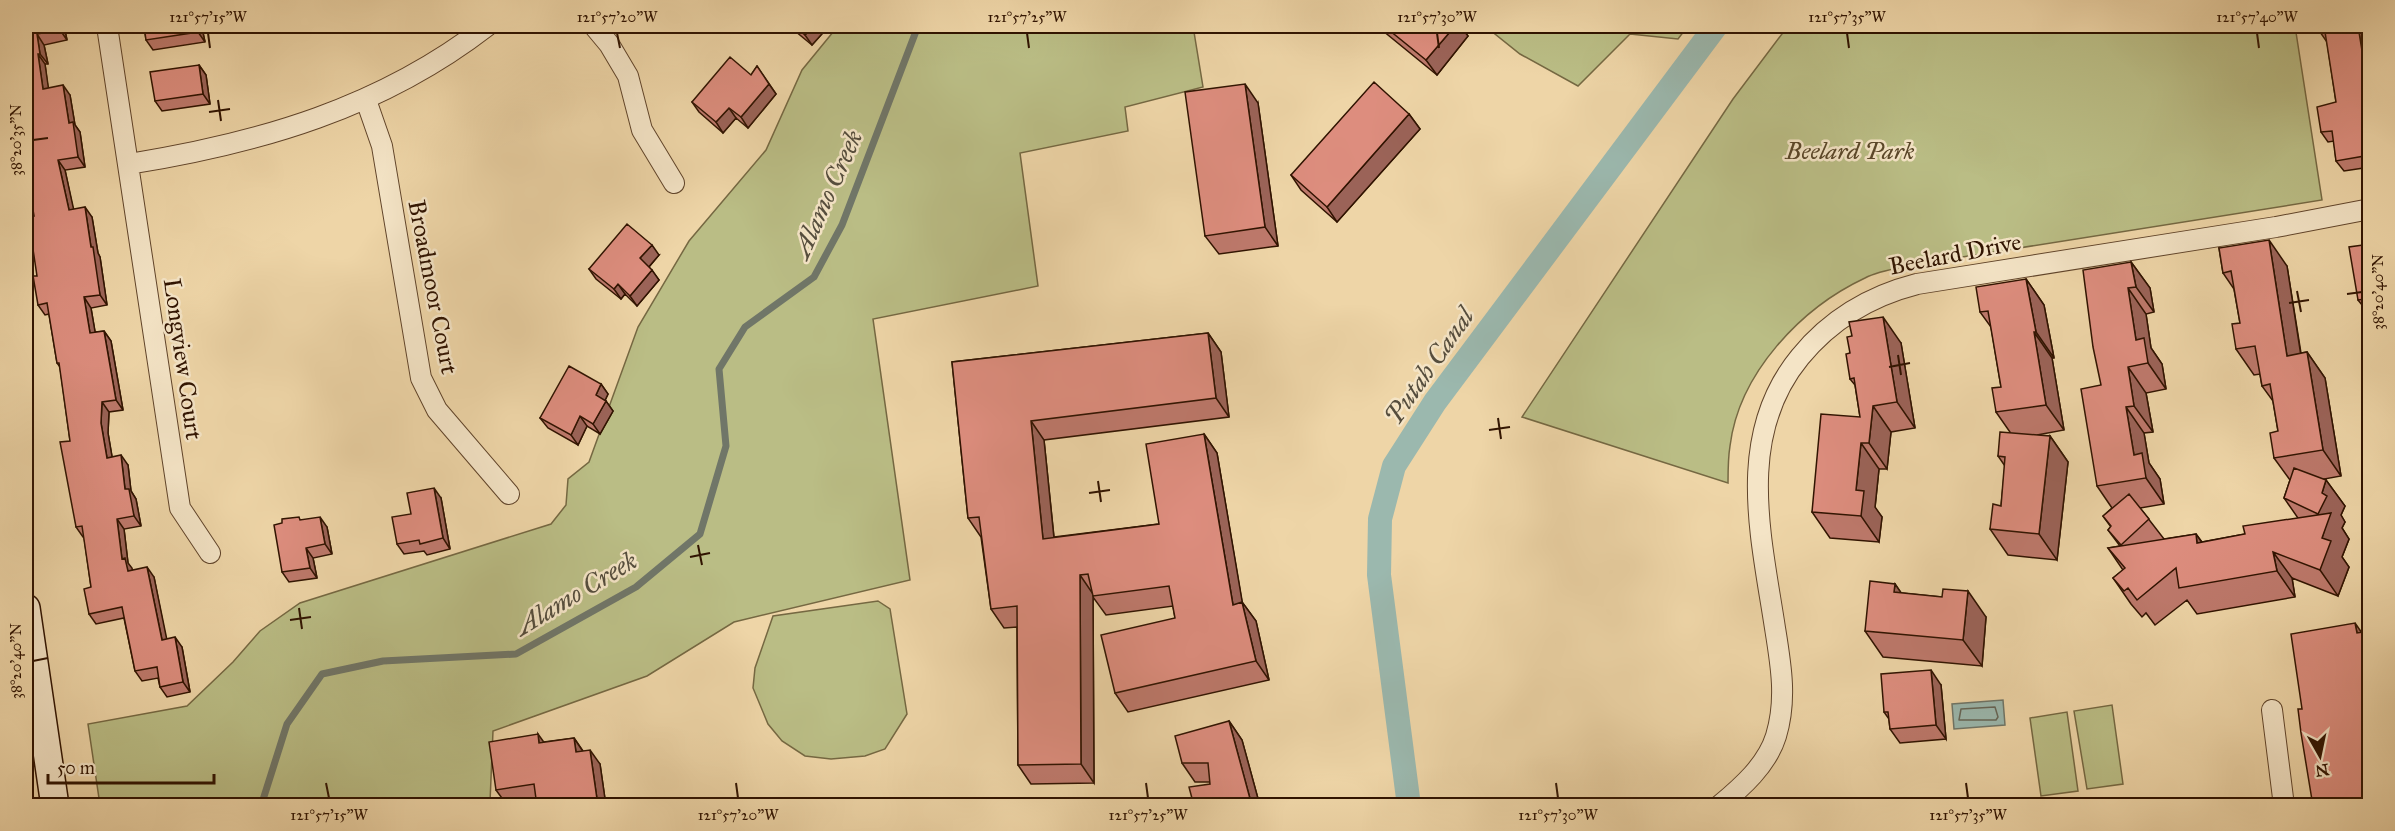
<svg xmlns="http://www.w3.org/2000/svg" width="2395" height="831" viewBox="0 0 2395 831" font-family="'IM FELL Great Primer',serif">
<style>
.green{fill:#babd85;stroke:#756842;stroke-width:1.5}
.water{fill:#9bb8ae;stroke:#707668;stroke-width:1.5}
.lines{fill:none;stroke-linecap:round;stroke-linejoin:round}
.shore{stroke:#666657;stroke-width:1.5}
.stream{stroke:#707668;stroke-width:7}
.canal{stroke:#9bb8ae;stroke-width:24}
.minor-casing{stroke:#60442a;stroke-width:22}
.secondary-casing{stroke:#301300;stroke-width:30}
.minor{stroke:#f4e4c6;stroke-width:20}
.secondary{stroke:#f4e4c6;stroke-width:27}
.wall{fill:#be796c;stroke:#301300;stroke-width:1.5}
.shaded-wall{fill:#9b6358;stroke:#301300;stroke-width:1.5}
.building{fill:#dd8d7e;stroke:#301300;stroke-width:1.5}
.ticks{fill:none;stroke:#301300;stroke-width:2}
.labels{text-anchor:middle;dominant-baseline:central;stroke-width:5;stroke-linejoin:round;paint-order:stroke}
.park-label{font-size:24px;font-style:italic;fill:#594628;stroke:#f4e4c6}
.street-label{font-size:24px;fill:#301300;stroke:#f4e4c6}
.water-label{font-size:26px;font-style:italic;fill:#554d3d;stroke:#f4e4c6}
.neatline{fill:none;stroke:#301300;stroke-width:2}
.ticks-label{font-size:15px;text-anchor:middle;fill:#301300}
</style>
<rect width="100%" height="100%" fill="#eed5a7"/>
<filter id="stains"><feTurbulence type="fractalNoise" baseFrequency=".00333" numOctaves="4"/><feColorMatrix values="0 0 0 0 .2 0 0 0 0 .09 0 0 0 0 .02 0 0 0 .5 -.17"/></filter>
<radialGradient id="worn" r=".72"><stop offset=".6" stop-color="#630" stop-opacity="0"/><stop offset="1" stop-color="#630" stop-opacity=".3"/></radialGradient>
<path class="green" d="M 838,26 L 1193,26 L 1203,87 L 1125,107 L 1128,131 L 1020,153 L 1038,286 L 873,319 L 910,580 L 734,622 L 647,676 L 493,731 L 490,802 L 487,805 L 100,805 L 88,724 L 187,706 L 233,662 L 260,631 L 300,603 L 551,524 L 566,505 L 568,479 L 589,462 L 638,327 L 689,241 L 766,150 L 802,70 Z
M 1485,26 L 1688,26 L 1678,39 L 1630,34 L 1578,86 L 1520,54 Z
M 1788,26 L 2295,26 L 2322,200 L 1918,264 C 1901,268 1880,270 1865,278 C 1801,308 1739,373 1730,446 C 1728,458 1728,471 1728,483 L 1522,417 L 1733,99 Z
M 878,601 L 890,609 L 907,714 L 885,749 L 865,756 L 831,759 L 805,756 L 782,741 L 768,724 L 753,688 L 755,668 L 773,616 Z
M 2112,705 L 2123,784 L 2087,789 L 2074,711 Z
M 2067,712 L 2078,791 L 2041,796 L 2030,718 Z"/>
<path class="water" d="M 2003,700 L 2005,725 L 1954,729 L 1952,704 Z"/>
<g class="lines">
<path class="shore" d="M 1995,707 L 1998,717 L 1996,720 L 1959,720 L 1961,709 Z"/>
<path class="stream" d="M 261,806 L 287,724 L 322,674 L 383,661 L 516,654 L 636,587 L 700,534 L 726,446 L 719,369 L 745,327 L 814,277 L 842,225 L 918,26"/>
<path class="canal" d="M 1409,806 L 1379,575 L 1380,519 L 1394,466 L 1435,402 L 1716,26"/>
<defs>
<path id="minor" d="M 107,26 L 180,508 L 210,553
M 594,26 L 609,44 L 628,76 L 642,130 L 674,183
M 366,100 L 382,146 L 421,378 L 437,410 L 509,494
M 129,164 C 260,143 381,108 487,26
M 2272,710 L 2284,806
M 1719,806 C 1742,787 1767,765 1776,736 C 1787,700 1781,665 1775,628 C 1761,536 1735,436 1800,357 C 1831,319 1870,296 1917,284 L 2276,227 L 2370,209"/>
<path id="secondary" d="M 26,608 L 55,806"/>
</defs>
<use href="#minor" class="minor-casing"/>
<use href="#secondary" class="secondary-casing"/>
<use href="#minor" class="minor"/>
<use href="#secondary" class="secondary"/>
</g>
<path class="wall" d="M 26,26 L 64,26 L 67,40 L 44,45 L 48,64 L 45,64 L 48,88 L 70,95 L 75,125 L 80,132 L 85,167 L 65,170 L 73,209 L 92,217 L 98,253 L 100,257 L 107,305 L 91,308 L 95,332 L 104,331 L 111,341 L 123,410 L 109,412 L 108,433 L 112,457 L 128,465 L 131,491 L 136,499 L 141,526 L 124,529 L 128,563 L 132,570 L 154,577 L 166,639 L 182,647 L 190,692 L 167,697 L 160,687 L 158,678 L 142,681 L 135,671 L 124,618 L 96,624 L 89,614 L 91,587 L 84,537 L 83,537 L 76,527 L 70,441 L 60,367 L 57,363 L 49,314 L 45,315 L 38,305 L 37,276 L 34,216 L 29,183 L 26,179 Z
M 144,26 L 213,26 L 202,28 L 205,42 L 153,50 L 146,40 Z
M 789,26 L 829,26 L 812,45 Z
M 1377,26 L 1460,26 L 1468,36 L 1437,75 Z
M 2319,26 L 2364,26 L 2370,63 L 2370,167 L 2344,171 L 2336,161 L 2334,141 L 2328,142 L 2321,132 L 2336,102 L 2327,42 L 2320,32 Z
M 199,65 L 206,75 L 210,104 L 162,111 L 155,101 Z
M 757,66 L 776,94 L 748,128 L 736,118 L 723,133 L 699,112 L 692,102 L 751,75 Z
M 1258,103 L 1278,246 L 1219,254 L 1205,236 Z
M 1409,114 L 1420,129 L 1337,222 L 1301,190 L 1291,175 Z
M 2370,244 L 2367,309 L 2366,310 L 2358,300 Z
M 2219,248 L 2287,266 L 2301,353 L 2307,352 L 2325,378 L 2341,476 L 2324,479 L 2326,480 L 2345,506 L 2341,515 L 2345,522 L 2342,528 L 2349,539 L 2342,557 L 2349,567 L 2338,596 L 2292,578 L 2295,597 L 2197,614 L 2187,600 L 2155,625 L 2146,613 L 2142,617 L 2131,604 L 2113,578 L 2123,570 L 2108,548 L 2120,546 L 2108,530 L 2111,527 L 2103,516 L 2112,508 L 2097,486 L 2131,262 L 2150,288 L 2154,312 L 2146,314 L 2151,348 L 2162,364 L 2166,389 L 2146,393 L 2153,432 L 2144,433 L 2149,463 L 2160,479 L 2164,504 L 2140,508 L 2164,539 L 2196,534 L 2202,542 L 2245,534 L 2298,518 L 2284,498 L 2290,480 L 2274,458 L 2278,431 L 2273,401 L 2262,386 L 2260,374 L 2254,375 L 2236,349 L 2240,323 L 2234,289 L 2223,273 Z
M 659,255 L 649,267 L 659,280 L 637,306 L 625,294 L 621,299 L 596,279 L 589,269 Z
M 2026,279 L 2044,305 L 2054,358 L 2052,358 L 2064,430 L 2037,435 L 2050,436 L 2068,462 L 2057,560 L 2008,555 L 1990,529 L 2001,506 L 2005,466 L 1998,456 L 2010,432 L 1996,412 L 2001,387 L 1991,327 L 1980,312 Z
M 1208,333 L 1221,352 L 1229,417 L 1044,440 L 1054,537 L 1159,524 L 1204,434 L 1217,453 L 1242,602 L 1256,621 L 1269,680 L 1128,712 L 1115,693 L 1175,618 L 1173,606 L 1106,615 L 1093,597 L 1094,783 L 1031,784 L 1018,765 L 1017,627 L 1004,628 L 991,609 L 981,537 L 968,518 L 952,362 Z
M 1901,343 L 1915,428 L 1891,432 L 1887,469 L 1879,469 L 1875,508 L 1882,517 L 1879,542 L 1830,538 L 1812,512 L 1860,417 L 1855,385 L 1850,379 L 1850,353 Z
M 601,384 L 608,394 L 605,400 L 613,411 L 600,434 L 587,426 L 578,445 L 548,428 L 540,418 Z
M 441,498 L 450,549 L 427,555 L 424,551 L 404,554 L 397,544 Z
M 302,520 L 327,527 L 332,554 L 313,558 L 317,578 L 289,582 L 282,572 Z
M 1895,584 L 1901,593 L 1942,597 L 1986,617 L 1982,666 L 1883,657 L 1865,631 Z
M 1941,685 L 1946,739 L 1900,743 L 1890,729 L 1889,719 L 1884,712 Z
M 1229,721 L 1242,740 L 1260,806 L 1194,806 L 1210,784 L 1210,782 L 1195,782 L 1182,763 Z
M 574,738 L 583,751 L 600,764 L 606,806 L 537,806 L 536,800 L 507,805 L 496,790 L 544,742 Z"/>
<path class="shaded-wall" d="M 59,26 L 64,26 L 67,40 L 60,30 Z
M 197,26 L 201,26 L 202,28 L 205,42 L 198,32 Z
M 813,26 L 829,26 L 812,45 L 805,35 Z
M 1455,26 L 1460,26 L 1468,36 L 1437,75 L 1426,60 Z
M 2358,26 L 2364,26 L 2370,64 L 2364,63 Z
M 37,34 L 44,45 L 48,64 L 40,54 Z
M 38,54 L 45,64 L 50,99 L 43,89 Z
M 199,65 L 206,75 L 210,104 L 203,94 Z
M 769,84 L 776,94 L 748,128 L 741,117 Z
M 1245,84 L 1258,103 L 1278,246 L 1265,227 Z
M 63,85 L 70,95 L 75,125 L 80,132 L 85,167 L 78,157 L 69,123 Z
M 729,108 L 736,118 L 723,133 L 716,122 Z
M 1409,114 L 1420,129 L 1337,222 L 1327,207 Z
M 58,160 L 65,170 L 76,220 L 69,210 Z
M 85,207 L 92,217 L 98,253 L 100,257 L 107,305 L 100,295 L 91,247 Z
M 2269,240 L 2287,266 L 2305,382 L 2287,356 Z
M 652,245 L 659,255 L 647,269 L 640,258 Z
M 2131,262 L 2150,288 L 2154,312 L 2136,287 Z
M 652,270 L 659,280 L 637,306 L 630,296 Z
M 2026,279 L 2044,305 L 2054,358 L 2036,332 Z
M 618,284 L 625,294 L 621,299 L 614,289 Z
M 2128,288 L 2146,314 L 2151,348 L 2162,364 L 2166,389 L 2148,363 L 2136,340 Z
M 84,297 L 91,308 L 97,343 L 90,333 Z
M 1883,317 L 1901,343 L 1915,428 L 1897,402 Z
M 104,331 L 111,341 L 123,410 L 116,400 Z
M 2034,332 L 2052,358 L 2064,430 L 2046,405 Z
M 1208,333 L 1221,352 L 1229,417 L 1216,398 Z
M 2307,352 L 2325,378 L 2341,476 L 2323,450 Z
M 2128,367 L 2146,393 L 2153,432 L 2134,406 Z
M 601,384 L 608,394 L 603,405 L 596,395 Z
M 606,401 L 613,411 L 600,434 L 593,424 Z
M 102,402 L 109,412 L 108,433 L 114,468 L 107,458 L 101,423 Z
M 1873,406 L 1891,432 L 1887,469 L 1869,443 Z
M 2126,407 L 2144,433 L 2149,463 L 2160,479 L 2164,504 L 2146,478 L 2134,455 Z
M 580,416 L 587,426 L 578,445 L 571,435 Z
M 1031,421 L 1044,440 L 1056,558 L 1043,539 Z
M 1204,434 L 1217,453 L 1246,624 L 1233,605 Z
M 2050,436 L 2068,462 L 2057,560 L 2039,534 Z
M 1861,443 L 1879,469 L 1875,507 L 1882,517 L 1879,542 L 1861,516 L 1856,490 Z
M 121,455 L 128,465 L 131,491 L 136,499 L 141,526 L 134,516 L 125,489 Z
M 2326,480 L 2345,506 L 2341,515 L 2345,522 L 2342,528 L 2349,539 L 2342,557 L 2349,567 L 2338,596 L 2320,570 L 2322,538 L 2326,525 L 2318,514 L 2322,493 Z
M 434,488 L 441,498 L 450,549 L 443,538 Z
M 320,517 L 327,527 L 332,554 L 325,544 Z
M 117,519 L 124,529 L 128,563 L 132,568 L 135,581 L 128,571 L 122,559 Z
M 2196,534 L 2214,560 L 2197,543 Z
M 306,548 L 313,558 L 317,578 L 310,568 Z
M 2273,552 L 2292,578 L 2295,597 L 2277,571 Z
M 147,567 L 154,577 L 169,650 L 162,640 Z
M 1080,575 L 1093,594 L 1094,783 L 1081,764 Z
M 1895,584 L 1913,610 L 1894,592 Z
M 1968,591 L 1986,617 L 1982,666 L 1963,640 Z
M 1242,602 L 1256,621 L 1269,680 L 1256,661 Z
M 2355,623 L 2362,633 L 2357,633 Z
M 175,637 L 182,647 L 190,692 L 183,682 Z
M 1931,670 L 1941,685 L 1946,739 L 1936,725 Z
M 1229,721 L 1242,740 L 1260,806 L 1252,806 Z
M 538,734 L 548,748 L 539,743 Z
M 574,738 L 584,753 L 576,752 Z
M 590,750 L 600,764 L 606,806 L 598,806 Z
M 1092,798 L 1097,806 L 1093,806 Z"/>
<path class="building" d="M 26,26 L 59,26 L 60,30 L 37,34 L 40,54 L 38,54 L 43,89 L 63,85 L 69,123 L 73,122 L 78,157 L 58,160 L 69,210 L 85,207 L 91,247 L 93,247 L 100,295 L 84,297 L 90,333 L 104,331 L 116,400 L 102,402 L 101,423 L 107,458 L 121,455 L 125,489 L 129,489 L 134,516 L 117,519 L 122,559 L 125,558 L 128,571 L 147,567 L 162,640 L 175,637 L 183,682 L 160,687 L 157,667 L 135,671 L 122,607 L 89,614 L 84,589 L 91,587 L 82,526 L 76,527 L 60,442 L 70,441 L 59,363 L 57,363 L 47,303 L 38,305 L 33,276 L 37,276 L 28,216 L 34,216 L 27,172 L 26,172 Z
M 144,26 L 197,26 L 198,32 L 146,40 Z
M 794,26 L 813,26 L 805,35 Z
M 1384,26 L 1455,26 L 1426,60 Z
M 2319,26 L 2358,26 L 2364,63 L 2370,63 L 2370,155 L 2336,161 L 2332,131 L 2321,132 L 2317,107 L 2336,102 L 2325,32 L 2320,32 Z
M 730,57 L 751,75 L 757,66 L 769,84 L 741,117 L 729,108 L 716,122 L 692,102 Z
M 199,65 L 203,94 L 155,101 L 150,72 Z
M 1374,82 L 1409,114 L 1327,207 L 1291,175 Z
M 1245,84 L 1265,227 L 1205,236 L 1185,92 Z
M 627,224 L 652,245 L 640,258 L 652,270 L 630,296 L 618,284 L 614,289 L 589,269 Z
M 2269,240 L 2287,356 L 2307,352 L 2323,450 L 2274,458 L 2270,433 L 2278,431 L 2270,384 L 2262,386 L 2255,346 L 2236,349 L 2232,324 L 2240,323 L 2231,271 L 2223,273 L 2219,248 Z
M 2370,244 L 2370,329 L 2365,299 L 2358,300 L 2349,247 Z
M 2131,262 L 2136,287 L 2128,288 L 2136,340 L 2144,338 L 2148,363 L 2128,367 L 2134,406 L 2126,407 L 2134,455 L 2142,453 L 2146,478 L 2097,486 L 2081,389 L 2101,385 L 2093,347 L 2083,270 Z
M 2026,279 L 2036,332 L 2034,332 L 2046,405 L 1996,412 L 1992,388 L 2001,387 L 1988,311 L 1980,312 L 1976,287 Z
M 1883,317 L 1897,402 L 1873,406 L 1869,443 L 1861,443 L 1856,490 L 1864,491 L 1861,516 L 1812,512 L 1821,414 L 1860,417 L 1854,378 L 1850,379 L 1846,354 L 1850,353 L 1847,337 L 1852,336 L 1849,322 Z
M 1208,333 L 1216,398 L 1031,421 L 1043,539 L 1159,524 L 1146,444 L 1204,434 L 1233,605 L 1242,602 L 1256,661 L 1115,693 L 1101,635 L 1175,618 L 1169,586 L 1093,596 L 1088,574 L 1080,575 L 1081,764 L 1018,765 L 1017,606 L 991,609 L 979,517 L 968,518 L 952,362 Z
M 569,366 L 601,384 L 596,395 L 606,401 L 593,424 L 580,416 L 571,435 L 540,418 Z
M 2000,432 L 2050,436 L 2039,534 L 1990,529 L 1993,504 L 2001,506 L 2005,457 L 1998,456 Z
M 2294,468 L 2326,480 L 2322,493 L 2327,496 L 2318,514 L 2284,498 Z
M 434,488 L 443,538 L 420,544 L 419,540 L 397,544 L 392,517 L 411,514 L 407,493 Z
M 2129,494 L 2149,519 L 2121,545 L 2108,530 L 2111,526 L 2103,516 Z
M 2331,513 L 2322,538 L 2331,541 L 2320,570 L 2273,552 L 2277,571 L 2179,588 L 2176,568 L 2137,600 L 2128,588 L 2124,591 L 2113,578 L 2125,568 L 2108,548 L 2196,534 L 2197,543 L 2245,534 L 2243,526 Z
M 299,517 L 300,520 L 320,517 L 325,544 L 306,548 L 310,568 L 282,572 L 274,525 L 282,523 L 282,519 Z
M 1870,581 L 1895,584 L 1894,592 L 1942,597 L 1943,589 L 1968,591 L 1963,640 L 1865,631 Z
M 2355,623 L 2357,633 L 2370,631 L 2370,806 L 2315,806 L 2314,800 L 2312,800 L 2301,733 L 2298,709 L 2302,709 L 2291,634 Z
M 1931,670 L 1936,725 L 1890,729 L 1888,712 L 1884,712 L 1881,674 Z
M 1229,721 L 1252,806 L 1194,806 L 1189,787 L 1210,784 L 1208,763 L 1182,763 L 1175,736 Z
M 538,734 L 539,743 L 574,738 L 576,752 L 590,750 L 598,806 L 537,806 L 534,784 L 496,790 L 489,742 Z
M 1092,798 L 1093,806 L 1027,806 Z"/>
<path class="ticks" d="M 208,33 L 210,48M 617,33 L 620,48M 1027,33 L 1029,48M 1437,33 L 1439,48M 1847,33 L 1849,48M 2257,33 L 2259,48M 218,100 L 221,121M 209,112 L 230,109M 33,140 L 48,138M 2297,291 L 2301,312M 2347,294 L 2362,292M 2289,303 L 2309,300M 1898,355 L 1901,375M 1889,367 L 1910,363M 1498,418 L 1501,439M 1489,430 L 1510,427M 1098,481 L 1101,502M 1089,493 L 1110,490M 698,545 L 702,565M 690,557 L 710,553M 299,608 L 302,629M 290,620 L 311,617M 33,661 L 48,658M 326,783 L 329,798M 736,783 L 738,798M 1146,783 L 1148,798M 1556,783 L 1558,798M 1966,783 L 1968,798"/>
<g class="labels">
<g class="park-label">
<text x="1850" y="151">Beelard Park</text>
</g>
<g class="street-label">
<text transform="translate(1955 254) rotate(-11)">Beelard Drive</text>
<text transform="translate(433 287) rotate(79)">Broadmoor Court</text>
<text transform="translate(183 359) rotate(82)">Longview Court</text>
</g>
<g class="water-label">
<text transform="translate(827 194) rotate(-66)">Alamo Creek</text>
<text transform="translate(1429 366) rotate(-55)">Putah Canal</text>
<text transform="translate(576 593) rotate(-31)">Alamo Creek</text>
</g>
</g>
<rect width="2395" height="831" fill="none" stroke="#eed5a7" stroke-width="66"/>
<g transform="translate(2320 756) rotate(171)" stroke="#f4e4c6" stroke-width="4.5" paint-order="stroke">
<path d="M0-4.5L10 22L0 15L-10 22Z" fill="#301300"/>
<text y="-9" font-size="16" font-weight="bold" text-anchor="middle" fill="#301300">N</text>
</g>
<path d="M48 774v9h166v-9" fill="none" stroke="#301300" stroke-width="3"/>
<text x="57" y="774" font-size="18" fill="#301300" stroke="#f4e4c6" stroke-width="4.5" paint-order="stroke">50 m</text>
<rect x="33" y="33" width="2329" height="765" class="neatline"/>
<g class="ticks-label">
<text x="208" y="22">121°57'15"W</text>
<text x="617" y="22">121°57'20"W</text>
<text x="1027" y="22">121°57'25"W</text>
<text x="1437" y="22">121°57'30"W</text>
<text x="1847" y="22">121°57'35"W</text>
<text x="2257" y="22">121°57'40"W</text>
<text transform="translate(16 140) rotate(-90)" y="5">38°20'35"N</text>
<text transform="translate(2378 292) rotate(-90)" y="5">38°20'40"N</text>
<text transform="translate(16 661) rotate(-90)" y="5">38°20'40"N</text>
<text x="329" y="820">121°57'15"W</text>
<text x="738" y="820">121°57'20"W</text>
<text x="1148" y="820">121°57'25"W</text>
<text x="1558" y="820">121°57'30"W</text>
<text x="1968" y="820">121°57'35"W</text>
</g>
<rect width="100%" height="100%" filter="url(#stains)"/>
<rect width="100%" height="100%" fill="url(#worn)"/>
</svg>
